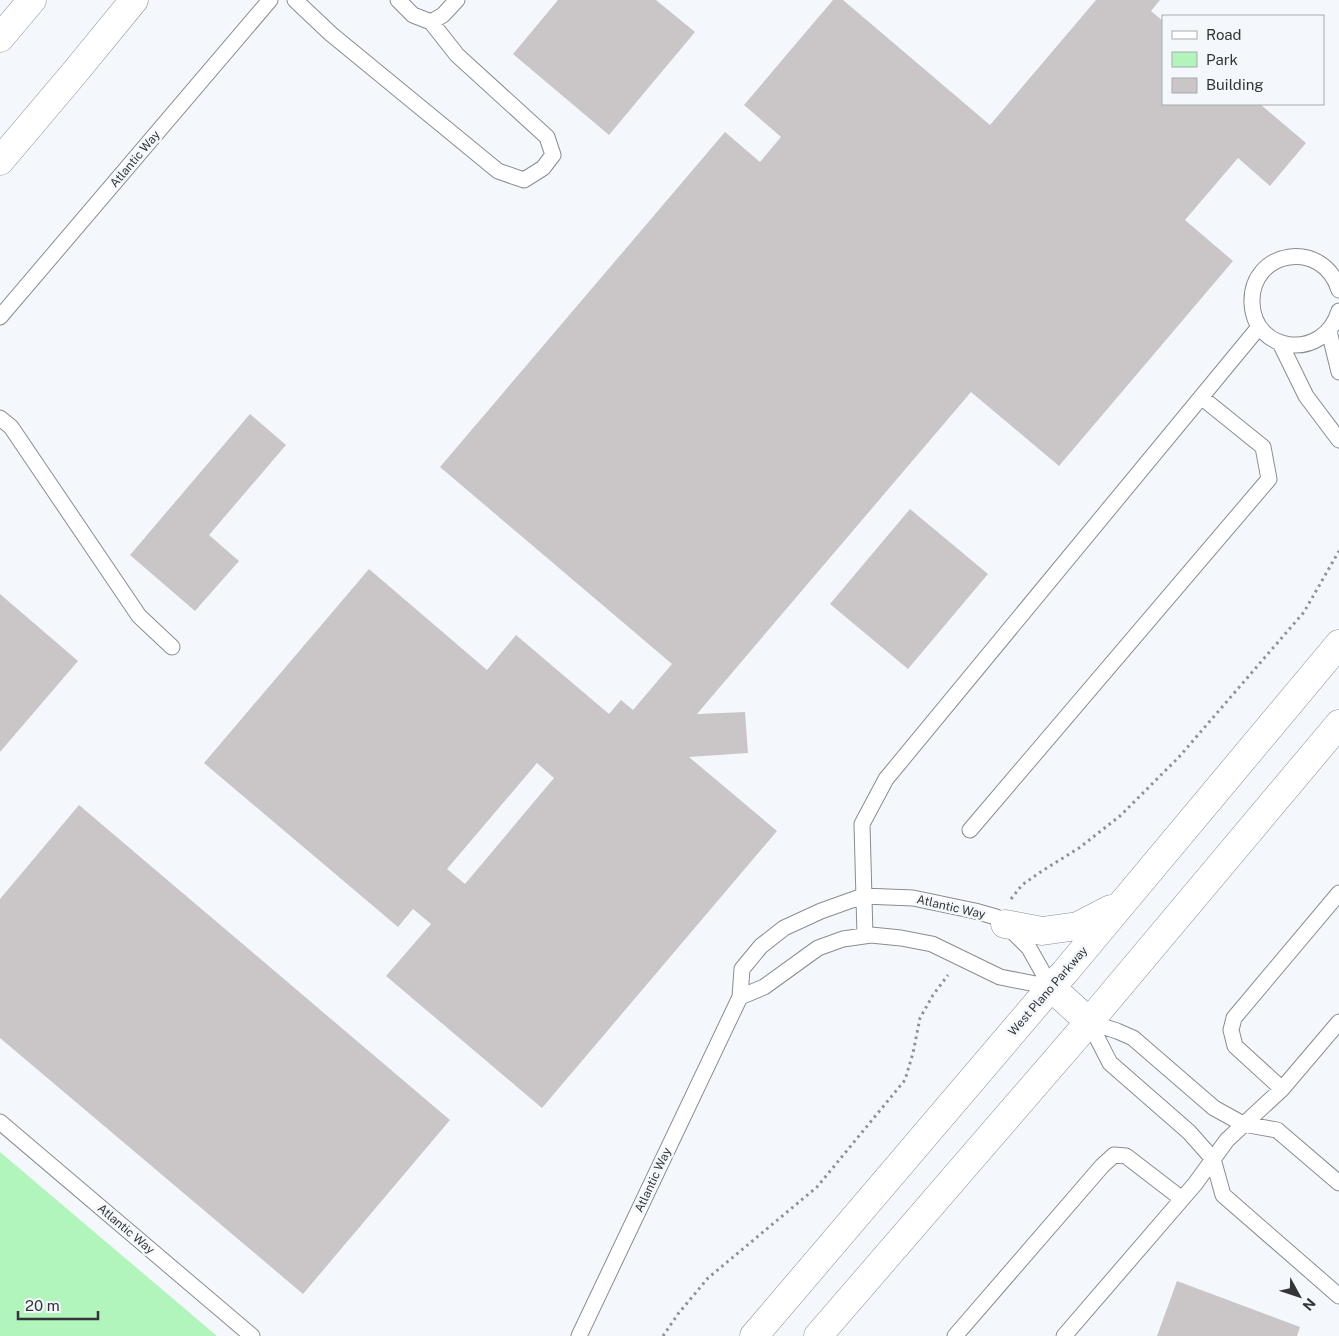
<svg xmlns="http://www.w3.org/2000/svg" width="1339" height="1336" viewBox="0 0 1339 1336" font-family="'Public Sans',sans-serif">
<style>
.green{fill:#b1f4bc}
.building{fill:#cac6c8;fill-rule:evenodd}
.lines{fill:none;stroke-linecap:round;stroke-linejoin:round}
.service-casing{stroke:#898d90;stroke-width:17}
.secondary-casing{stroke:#898d90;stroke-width:29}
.motorway-casing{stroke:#898d90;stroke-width:29}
.path{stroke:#8f9295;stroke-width:3;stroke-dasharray:2.5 4;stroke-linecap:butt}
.service{stroke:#fff;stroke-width:15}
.secondary{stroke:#fff;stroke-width:28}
.motorway{stroke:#fff;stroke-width:28}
.labels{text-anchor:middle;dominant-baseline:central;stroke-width:5;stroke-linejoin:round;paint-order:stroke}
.street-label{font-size:12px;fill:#333536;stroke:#f4f8fc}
</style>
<rect width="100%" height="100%" fill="#f4f8fc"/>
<path class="green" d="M 0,1152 L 217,1336 L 0,1336 Z"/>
<path class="building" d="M 558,0 L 656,0 L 695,32 L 609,135 L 513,54 Z
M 833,0 L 843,0 L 990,125 L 1096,0 L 1160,0 L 1151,11 L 1163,21 L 1163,104 L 1260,104 L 1306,143 L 1270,186 L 1238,158 L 1185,220 L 1233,261 L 1059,466 L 971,392 L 697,714 L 745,712 L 748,753 L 689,757 L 777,831 L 542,1108 L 386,976 L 431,924 L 413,909 L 398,927 L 204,763 L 369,569 L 487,670 L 516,635 L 609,714 L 621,700 L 633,710 L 672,664 L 440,467 L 725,132 L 760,162 L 781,137 L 744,105 ZM 537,763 L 554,778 L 465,884 L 447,869 Z
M 250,414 L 286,445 L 209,535 L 239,561 L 195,611 L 130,555 Z
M 910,509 L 988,574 L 908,669 L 830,604 Z
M 0,594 L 78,661 L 0,752 Z
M 79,805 L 450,1120 L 303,1294 L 0,1038 L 0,899 Z
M 1177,1281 L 1300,1327 L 1297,1336 L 1157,1336 Z"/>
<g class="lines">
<defs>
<path id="service" d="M 295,0 L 331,34 L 498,171 L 524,180 L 543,168 L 553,155 L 547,137 L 457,55 L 431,22
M 398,0 L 413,15 L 431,22 L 443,15 L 457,0
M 1339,290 C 1323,238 1250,250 1252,303 C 1254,354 1324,361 1339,311
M 0,317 L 270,0
M 1329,331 L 1339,372
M 1280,343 L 1306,396 L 1339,440
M 0,418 L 11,427 L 139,616 L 172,647
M 970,830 L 1269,479 L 1263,447 L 1201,397
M 865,936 L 862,824 L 886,779 L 1259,327
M 740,997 L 764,987 L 818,948 L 843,939 L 871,935 L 901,938 L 932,944 L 1000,977 L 1051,987
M 1089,1022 L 1110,1063 L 1189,1132 L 1213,1159 L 1223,1195 L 1339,1296
M 1089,1022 L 1117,1031 L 1133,1038 L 1214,1108 L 1243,1124 L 1277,1130 L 1339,1183
M 1282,1089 L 1235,1046 L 1231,1030 L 1234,1018 L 1339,893
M 0,1122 L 252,1336
M 579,1336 L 740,997 L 742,969 L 761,946 L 784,928 L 821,911 L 863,896 L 913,898 L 975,911 L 996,917 L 1005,924 L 1029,948 L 1051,987
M 955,1336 L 1102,1166 L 1114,1155 L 1126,1156 L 1182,1199
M 1064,1336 L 1195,1184 L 1227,1140 L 1282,1089 L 1339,1022"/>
<path id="secondary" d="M 0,161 L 76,71 L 134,0
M 1005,924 L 1042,931 L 1078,926 L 1111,909
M 1051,987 L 1089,1022
M 754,1336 L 1051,987 L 1065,972 L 1339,644
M 818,1336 L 1089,1022 L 1339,724"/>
<path id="motorway" d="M 0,38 L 32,0"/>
</defs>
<use href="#service" class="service-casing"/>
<use href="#secondary" class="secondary-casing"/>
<use href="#motorway" class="motorway-casing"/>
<path class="path" d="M 1011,899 L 1022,885 L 1042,871 L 1079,848 L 1120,816 L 1179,757 L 1304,612 L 1339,551
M 663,1336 L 678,1314 L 708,1278 L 817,1187 L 905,1080 L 913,1053 L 920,1018 L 933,995 L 948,975"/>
<use href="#service" class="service"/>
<use href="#secondary" class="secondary"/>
<use href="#motorway" class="motorway"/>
</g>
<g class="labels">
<g class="street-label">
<text transform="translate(135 159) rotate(-50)">Atlantic Way</text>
<text transform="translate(951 907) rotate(13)">Atlantic Way</text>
<text transform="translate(1048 991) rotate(-49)">West Plano Parkway</text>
<text transform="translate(653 1180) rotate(-65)">Atlantic Way</text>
<text transform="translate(126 1229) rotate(40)">Atlantic Way</text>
</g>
</g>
<rect x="1162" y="15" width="162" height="90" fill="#f4f8fc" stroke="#a7aaad"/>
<rect x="1172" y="31" width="25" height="8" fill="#ffffff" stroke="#a7aaad"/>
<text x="1206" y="40" font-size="15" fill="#333536">Road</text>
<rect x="1172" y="52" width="25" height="15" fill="#b1f4bc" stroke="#a7aaad"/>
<text x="1206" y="65" font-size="15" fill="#333536">Park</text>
<rect x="1172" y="78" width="25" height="15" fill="#cac6c8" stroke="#a7aaad"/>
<text x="1206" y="90" font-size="15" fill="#333536">Building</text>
<g transform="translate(1299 1296) rotate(130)" stroke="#f4f8fc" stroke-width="4" paint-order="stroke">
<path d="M0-4L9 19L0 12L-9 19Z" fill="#333536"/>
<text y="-8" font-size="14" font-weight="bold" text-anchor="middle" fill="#333536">N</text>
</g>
<path d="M18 1311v8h80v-8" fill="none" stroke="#333536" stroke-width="2.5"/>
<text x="25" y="1311" font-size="15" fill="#333536" stroke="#f4f8fc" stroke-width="4" paint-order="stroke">20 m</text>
</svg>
